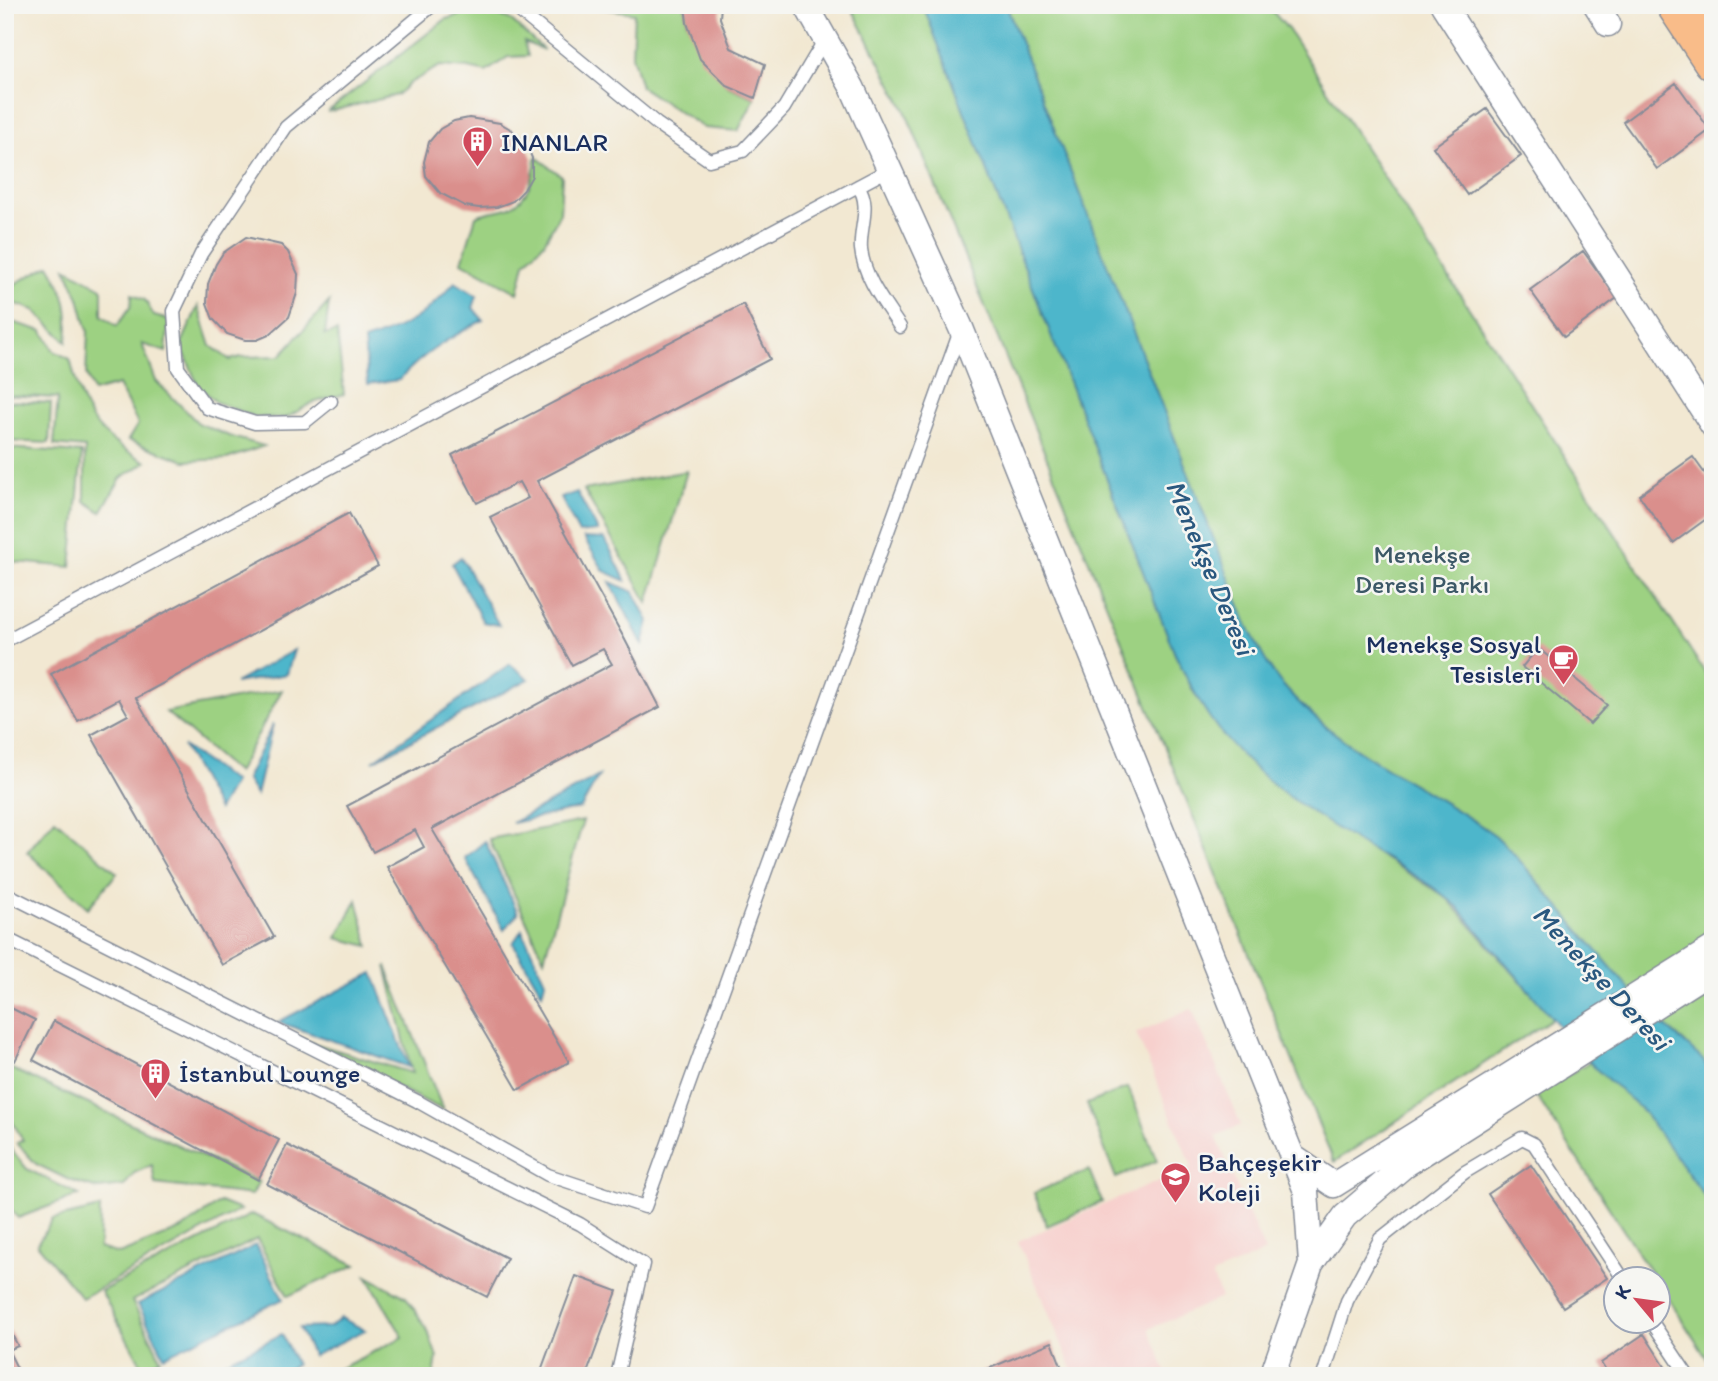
<svg xmlns="http://www.w3.org/2000/svg" width="1718" height="1381" viewBox="0 0 1718 1381" font-family="Itim,sans-serif">
<style>
.built{fill:#f7d0cd}
.green{fill:#9dd182;stroke:#5c8070;stroke-width:2}
.water{fill:#4eb6cb;stroke:#347294;stroke-width:2}
.building{fill:#da8f8c}
.lines{fill:none;stroke-linecap:round;stroke-linejoin:round}
.service-casing{stroke:#868c98;stroke-width:15}
.minor-casing{stroke:#868c98;stroke-width:27}
.primary-casing{stroke:#868c98;stroke-width:41}
.service{stroke:#fff;stroke-width:12}
.minor{stroke:#fff;stroke-width:24}
.primary{stroke:#f9bc89;stroke-width:38}
.labels{text-anchor:middle;dominant-baseline:central;stroke-width:5;stroke-linejoin:round;paint-order:stroke}
.poi-label{font-size:26px;fill:#1b2f5e;stroke:#f6f6f2;text-anchor:start}
.park-label{font-size:26px;fill:#3c5867;stroke:#f6f6f2}
.water-label{font-size:28px;font-style:italic;fill:#2a587f;stroke:#f6f6f2}
</style>
<rect width="100%" height="100%" fill="#f6f6f2"/>
<filter id="ink" filterUnits="userSpaceOnUse"><feTurbulence type="fractalNoise" baseFrequency=".0143" numOctaves="2"/><feDisplacementMap in="SourceGraphic" scale="14" xChannelSelector="R" yChannelSelector="G"/><feConvolveMatrix kernelMatrix="1 2 1 2 8 2 1 2 1" color-interpolation-filters="sRGB"/></filter>
<filter id="wash" filterUnits="userSpaceOnUse"><feTurbulence type="fractalNoise" baseFrequency=".00686" numOctaves="4" result="noise"/><feDisplacementMap in="SourceGraphic" scale="28" xChannelSelector="R" yChannelSelector="G"/><feGaussianBlur stdDeviation="1.57" result="paint"/><feColorMatrix in="noise" values="0 0 0 0 0 0 0 0 0 0 0 0 0 0 0 0 0 1.4 0 .05"/><feComposite in="paint" operator="in"/></filter>
<g filter="url(#wash)">
<rect width="100%" height="100%" fill="#f2e8d2"/>
<path class="built" d="M 1192,1009 L 1241,1125 L 1216,1136 L 1265,1252 L 1212,1275 L 1221,1298 L 1149,1329 L 1168,1376 L 1075,1376 L 1018,1241 L 1192,1167 L 1136,1033 Z"/>
<path class="green" d="M 579,5 L 685,5 L 687,23 L 727,86 L 755,98 L 738,131 L 704,128 L 641,87 L 632,55 L 634,13 Z
M 850,5 L 923,5 L 1175,654 L 1193,691 L 1217,728 L 1244,758 L 1275,786 L 1339,830 L 1446,897 L 1553,1018 L 1334,1162 L 904,108 Z
M 1006,5 L 1267,5 L 1288,29 L 1713,685 L 1713,1073 L 1685,1043 L 1649,1012 L 1514,854 L 1496,836 C 1425,785 1338,752 1281,683 C 1266,665 1256,643 1246,622 Z
M 478,10 L 509,19 L 544,50 L 524,42 L 528,56 L 508,57 L 486,72 L 468,68 L 440,66 L 410,83 L 397,95 L 327,112 L 446,19 Z
M 536,157 L 562,176 L 560,213 L 544,243 L 525,263 L 518,293 L 462,262 L 476,216 C 485,212 495,211 504,209 C 527,203 534,178 536,157 Z
M 49,265 C 67,295 70,308 67,342 L 34,310 L 5,300 L 5,289 Z
M 66,268 L 102,288 L 102,315 L 117,326 L 131,306 L 132,294 L 145,300 L 154,316 L 169,320 L 166,352 L 142,344 L 156,381 L 198,423 L 229,436 L 264,446 L 227,459 L 185,461 L 128,440 L 138,424 L 118,385 L 93,392 L 86,374 L 88,332 L 79,298 Z
M 329,302 L 325,335 L 337,332 L 344,394 L 312,403 L 286,418 L 255,417 L 216,402 L 198,386 L 181,345 L 198,306 L 211,346 L 230,360 L 241,357 L 280,356 Z
M 5,320 L 43,331 L 54,351 L 70,359 C 84,416 93,433 146,462 L 121,478 L 101,512 L 85,501 L 85,448 L 54,445 L 58,398 L 5,395 Z
M 5,401 L 51,403 L 49,443 L 5,441 Z
M 5,448 L 82,453 L 71,567 L 5,561 Z
M 687,471 L 648,603 L 584,490 Z
M 282,690 L 237,773 L 166,712 Z
M 55,819 L 117,873 L 88,908 L 27,852 Z
M 583,821 L 544,959 L 489,839 Z
M 357,900 L 369,946 L 337,938 Z
M 386,966 L 443,1110 L 300,1039 L 412,1073 Z
M 1589,1062 L 1643,1111 L 1713,1208 L 1713,1368 L 1659,1284 L 1658,1280 L 1655,1279 L 1536,1095 Z
M 5,1066 L 259,1182 L 252,1195 L 155,1184 L 152,1165 L 134,1173 L 124,1186 L 98,1189 L 69,1180 L 36,1164 L 17,1143 L 23,1140 L 5,1109 Z
M 1128,1087 L 1157,1161 L 1116,1178 L 1087,1104 Z
M 5,1142 L 27,1169 L 79,1195 L 18,1218 L 5,1201 Z
M 1089,1170 L 1102,1202 L 1047,1226 L 1034,1193 Z
M 220,1202 L 240,1210 L 82,1298 L 37,1244 L 53,1219 L 100,1208 L 99,1248 L 119,1254 L 182,1229 Z
M 252,1214 L 356,1265 L 288,1296 L 257,1239 L 132,1301 L 161,1359 L 143,1368 L 101,1291 Z
M 367,1276 L 406,1297 L 427,1329 L 437,1357 L 434,1376 L 325,1376 L 403,1337 Z"/>
<path class="water" d="M 923,5 L 1006,5 L 1246,622 C 1256,643 1266,665 1281,683 C 1338,752 1425,785 1496,836 L 1514,854 L 1649,1012 L 1701,1058 L 1713,1074 L 1713,1208 L 1643,1111 L 1594,1067 L 1458,907 C 1429,881 1393,863 1359,843 C 1308,811 1255,777 1218,729 C 1200,706 1188,680 1175,654 Z
M 455,282 L 477,296 L 473,308 L 483,320 C 451,337 423,353 399,380 L 368,384 L 364,341 C 408,326 424,317 455,282 Z
M 577,492 L 598,531 L 579,533 L 561,498 Z
M 584,538 L 605,539 L 626,581 L 604,571 Z
M 461,557 L 499,625 L 483,622 L 452,564 Z
M 610,582 L 634,592 L 649,621 L 643,645 Z
M 294,650 L 287,674 L 235,683 Z
M 510,664 L 529,679 L 373,761 Z
M 273,724 L 256,795 L 246,779 Z
M 183,746 L 234,782 L 218,810 Z
M 599,776 L 581,808 L 512,823 Z
M 485,841 L 518,913 L 504,930 L 465,858 Z
M 522,930 L 545,981 L 542,993 L 513,943 Z
M 373,973 L 409,1067 L 278,1022 Z
M 256,1245 L 283,1299 L 164,1356 L 138,1304 Z
M 341,1318 L 365,1330 L 313,1356 L 299,1328 L 330,1327 Z
M 282,1334 L 296,1365 L 274,1376 L 216,1376 L 212,1368 Z"/>
<g id="blocks">
<path class="building" d="M 685,5 L 721,5 L 720,18 L 731,48 L 765,64 L 755,98 L 727,86 L 700,59 L 687,23 Z
M 1676,83 L 1710,130 L 1657,169 L 1623,122 Z
M 1487,109 L 1521,156 L 1467,195 L 1433,147 Z
M 469,118 L 500,123 L 512,130 L 526,144 L 532,158 L 532,176 L 524,190 L 513,201 L 497,207 L 479,208 L 465,206 L 440,193 L 426,176 L 424,162 L 429,142 L 440,129 L 454,121 Z
M 246,237 L 281,245 L 288,252 L 298,274 L 297,293 L 289,317 L 269,335 L 257,340 L 245,340 L 227,334 L 213,319 L 207,303 L 208,284 L 216,264 L 223,253 Z
M 1583,251 L 1617,298 L 1564,337 L 1530,290 Z
M 743,304 L 770,359 L 537,481 L 624,638 L 660,707 L 432,829 L 569,1062 L 518,1090 L 387,867 L 424,847 L 415,830 L 373,852 L 347,806 L 612,664 L 603,649 L 572,665 L 490,517 L 528,498 L 519,482 L 477,503 L 452,455 Z
M 1693,457 L 1713,485 L 1713,514 L 1673,543 L 1639,495 Z
M 349,513 L 378,566 L 136,698 L 274,937 L 222,965 L 91,735 L 128,715 L 119,699 L 78,721 L 51,674 Z
M 1538,648 L 1607,705 L 1590,724 L 1522,667 Z
M 5,1005 L 35,1020 L 15,1061 L 5,1056 Z
M 54,1021 L 279,1140 L 258,1180 L 33,1060 Z
M 287,1145 L 507,1258 L 487,1297 L 267,1184 Z
M 1531,1165 L 1607,1278 L 1563,1307 L 1488,1194 Z
M 576,1276 L 617,1291 L 586,1376 L 539,1376 Z
M 10,1331 L 18,1346 L 8,1350 L 21,1376 L 5,1376 L 5,1333 Z
M 1644,1334 L 1671,1376 L 1609,1376 L 1601,1363 Z
M 1052,1342 L 1065,1376 L 971,1376 Z"/>
</g>
</g>
<g filter="url(#ink)">
<use href="#blocks" fill-opacity="0" stroke="#868c98" stroke-width="2"/>
<g class="lines">
<defs>
<path id="service" d="M 512,5 L 657,124 L 709,160 L 743,151 L 784,108 L 825,39
M 858,186 C 872,205 859,228 861,249 C 864,278 885,304 900,327
M 331,401 L 305,422 L 255,423 L 207,408 L 178,368 L 174,311 L 201,254 L 286,127 L 433,5
M 5,641 L 890,169
M 5,893 L 417,1101 L 548,1175 L 645,1207 L 960,331
M 5,938 L 580,1224 L 643,1264 L 617,1376
M 1652,1322 L 1688,1376
M 1323,1376 L 1347,1301 L 1380,1239 L 1465,1172 L 1522,1138 L 1534,1144 L 1624,1280"/>
<path id="minor" d="M 806,5 L 852,87 L 961,328 L 1306,1191 L 1311,1264 L 1272,1376
M 1443,5 L 1713,426
M 1596,5 L 1608,24
M 1293,1157 L 1334,1185 L 1713,948
M 1311,1264 L 1345,1216 L 1405,1165 L 1713,969"/>
<path id="primary" d="M 1676,5 L 1713,61"/>
</defs>
<use href="#service" class="service-casing"/>
<use href="#minor" class="minor-casing"/>
<use href="#primary" class="primary-casing"/>
<use href="#service" class="service"/>
<use href="#minor" class="minor"/>
<use href="#primary" class="primary"/>
</g>
</g>
<defs>
<symbol id="building-pin" viewBox="-11 -11 22 30"><path d="M0 17L-7.5 6A9.5 9.5 0 1 1 7.5 6Z" fill="#d1495b" stroke="#f6f6f2"/><path d="M-4-6H4V6H1V3H-1V6H-4ZM-2.5-4.3h1.7v1.8h-1.7ZM.8-4.3h1.7v1.8H.8ZM-2.5-1h1.7V.8h-1.7ZM.8-1h1.7V.8H.8Z" fill="#fff"/></symbol>
<symbol id="cafe-pin" viewBox="-11 -11 22 30"><path d="M0 17L-7.5 6A9.5 9.5 0 1 1 7.5 6Z" fill="#d1495b" stroke="#f6f6f2"/><path d="M-5.5-4.5H6V0H3Q3 3.5 0 3.5H-2.5Q-5.5 3.5-5.5 0ZM3-3.2v2h1.7v-2ZM-6 4.5H4V6H-6Z" fill="#fff"/></symbol>
<symbol id="school-pin" viewBox="-11 -11 22 30"><path d="M0 17L-7.5 6A9.5 9.5 0 1 1 7.5 6Z" fill="#d1495b" stroke="#f6f6f2"/><path d="M0-5L7-2L0 1L-7-2ZM-4 1L0 2.5L4 1V4Q0 6-4 4Z" fill="#fff"/></symbol>
</defs>
<g fill-rule="evenodd">
<use href="#building-pin" x="460" y="124" width="35" height="47"/>
<use href="#cafe-pin" x="1546" y="642" width="35" height="47"/>
<use href="#building-pin" x="138" y="1056" width="35" height="47"/>
<use href="#school-pin" x="1158" y="1160" width="35" height="47"/>
</g>
<g class="labels">
<g class="poi-label">
<text x="501" y="142">INANLAR</text>
<text x="1541" y="644" text-anchor="end">Menekşe Sosyal<tspan x="1541" dy="30">Tesisleri</tspan></text>
<text x="179" y="1073">İstanbul Lounge</text>
<text x="1198" y="1162">Bahçeşekir<tspan x="1198" dy="30">Koleji</tspan></text>
</g>
<g class="park-label">
<text x="1422" y="554">Menekşe<tspan x="1422" dy="30">Deresi Parkı</tspan></text>
</g>
<g class="water-label">
<text transform="translate(1211 567) rotate(67)">Menekşe Deresi</text>
<text transform="translate(1602 977) rotate(47)">Menekşe Deresi</text>
</g>
</g>
<rect width="1718" height="1381" fill="none" stroke="#f6f6f2" stroke-width="28"/>
<g transform="translate(1637 1300) rotate(299)"><circle r="33" fill="#f6f6f2" stroke="#9ea6b7" stroke-width="2"/>
<path d="M0-5L12 26L0 18L-12 26Z" fill="#d1495b"/>
<text y="-10" font-size="19" font-weight="bold" text-anchor="middle" fill="#1b2f5e">K</text>
</g>
</svg>
